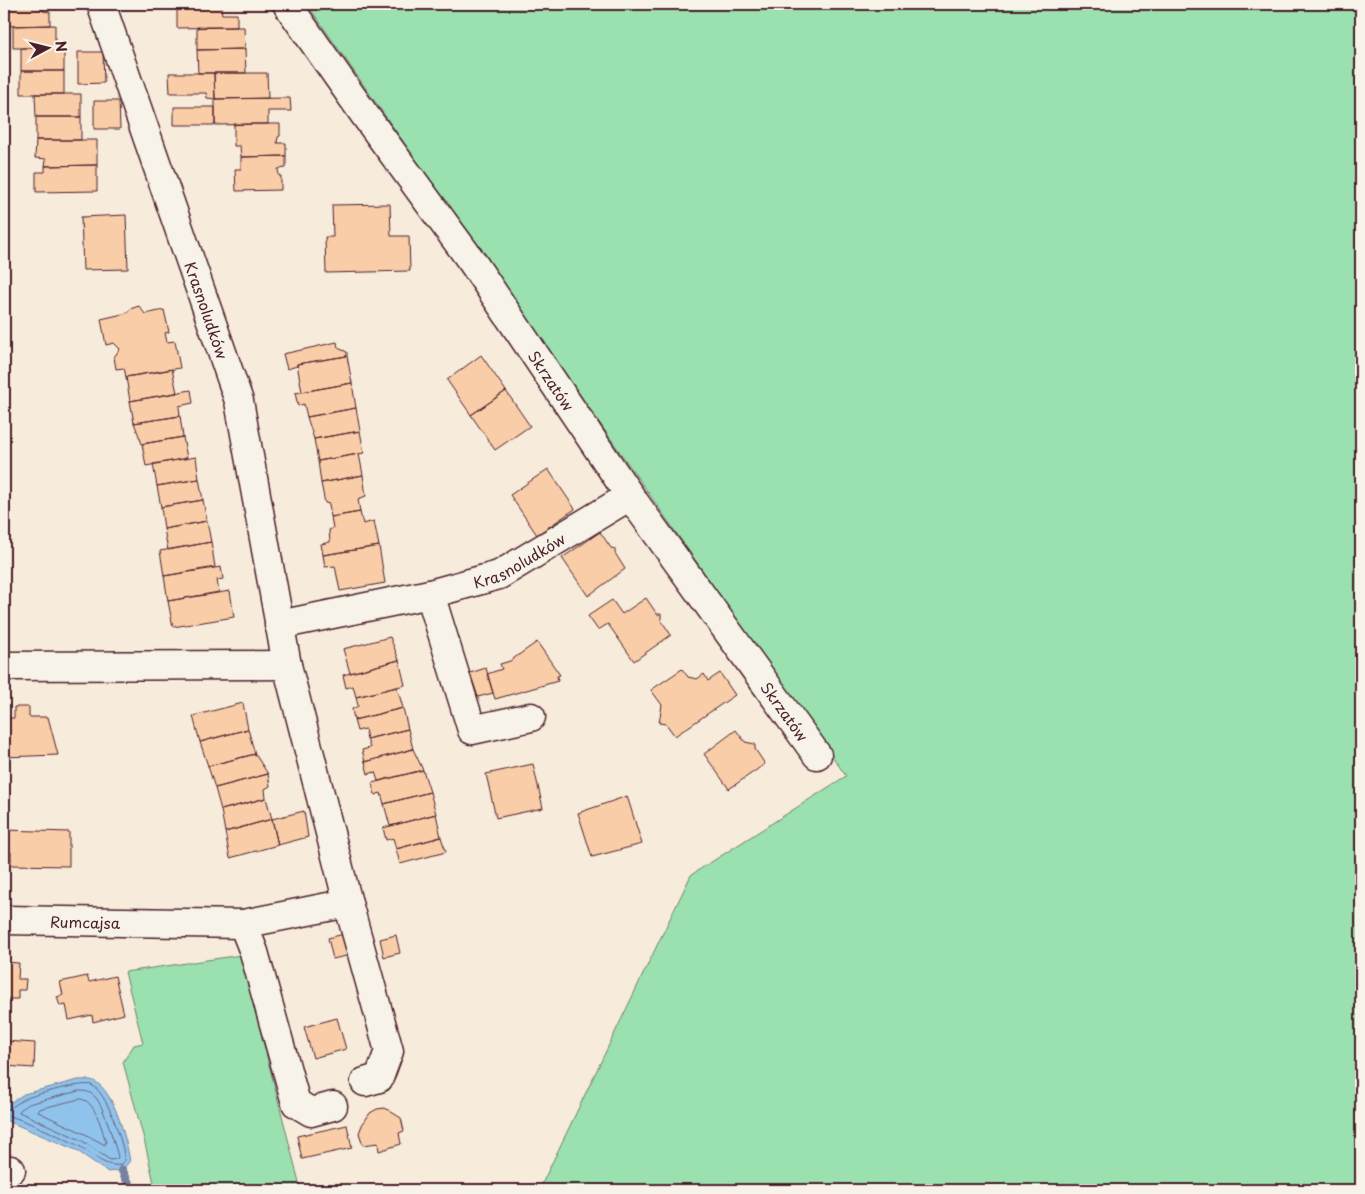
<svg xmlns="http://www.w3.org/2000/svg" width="1365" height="1194" viewBox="0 0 1365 1194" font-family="'Playpen Sans',sans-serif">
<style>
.green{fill:#9ae1af;stroke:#72806d}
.water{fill:#90c3ec;stroke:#74819f}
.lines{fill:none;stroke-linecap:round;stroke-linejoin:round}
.shore{stroke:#666178;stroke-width:1}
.stream{stroke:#74819f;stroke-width:9}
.building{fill:#f8cda7;stroke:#4a1f2b}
.minor-casing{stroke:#4a1f2b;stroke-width:31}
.minor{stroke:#f7f3e8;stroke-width:28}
.labels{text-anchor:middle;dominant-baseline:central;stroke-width:4.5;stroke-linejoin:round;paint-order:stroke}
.street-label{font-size:15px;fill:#4a1f2b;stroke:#f7f3e8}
</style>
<rect width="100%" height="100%" fill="#f7ebdb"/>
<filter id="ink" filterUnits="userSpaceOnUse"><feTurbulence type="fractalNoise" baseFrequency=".02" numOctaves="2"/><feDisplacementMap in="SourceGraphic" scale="10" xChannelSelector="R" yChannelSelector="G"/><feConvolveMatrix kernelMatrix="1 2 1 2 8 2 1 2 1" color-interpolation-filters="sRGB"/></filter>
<g filter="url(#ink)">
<path class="green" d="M 307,4 L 1361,4 L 1361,1190 L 539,1190 L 691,875 L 846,776 Z
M 241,955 L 301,1190 L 163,1190 L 154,1183 L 144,1139 L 123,1062 L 134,1045 L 143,1043 L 125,972 Z"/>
<path class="water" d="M 78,1080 C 83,1080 90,1079 94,1081 C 115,1092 126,1139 130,1161 L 122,1170 L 108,1172 L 76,1150 L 5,1120 L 5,1106 L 24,1094 Z"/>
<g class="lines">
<path class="shore" d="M 79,1091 C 87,1091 91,1092 96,1098 C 104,1107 115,1145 118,1157 L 117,1159 L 110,1160 L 81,1140 L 19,1112 L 20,1110 L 29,1104 Z
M 80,1099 C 95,1099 102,1130 106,1142 L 105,1145 L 85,1134 L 38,1112 L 40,1109 Z
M 4,1110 C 12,1109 19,1101 27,1098 C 37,1094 82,1082 91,1085 C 107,1091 123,1143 125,1160 L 120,1165 C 102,1167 94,1154 79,1146 C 66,1139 17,1116 4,1115"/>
<path class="stream" d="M 122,1170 L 132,1190"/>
</g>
<path class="building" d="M 4,4 L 43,4 L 43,11 L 50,12 L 50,25 L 6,26 Z
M 177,4 L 223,4 L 223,7 L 221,8 L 222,14 L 237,14 L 237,27 L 177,28 Z
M 55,25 L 55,48 L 13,48 L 13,26 Z
M 197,27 L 244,27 L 245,49 L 197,50 Z
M 21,48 L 64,48 L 64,71 L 21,71 Z
M 245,49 L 246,73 L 198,73 L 197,50 Z
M 78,52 L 103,52 L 104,83 L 78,84 Z
M 21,71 L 64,71 L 64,94 L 21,94 Z
M 169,73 L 214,73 L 215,99 L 207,98 L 206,93 L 170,93 Z
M 214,73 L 267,73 L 268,98 L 215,99 Z
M 35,94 L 81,94 L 81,117 L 36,117 Z
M 290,98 L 291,111 L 268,111 L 268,124 L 215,125 L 215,99 Z
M 94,101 L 119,101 L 120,129 L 94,129 Z
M 174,107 L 215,107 L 215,125 L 174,125 Z
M 36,117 L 81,117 L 81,140 L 36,140 Z
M 234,124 L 280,124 L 280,136 L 278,137 L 277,143 L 286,143 L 286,156 L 241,157 L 240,146 L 234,146 Z
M 36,140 L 97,140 L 97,165 L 45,166 L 46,159 L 35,158 Z
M 286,156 L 286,168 L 278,169 L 279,176 L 281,176 L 281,190 L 236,191 L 235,169 L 241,169 L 241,157 Z
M 97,165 L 97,191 L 36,192 L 36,172 L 45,172 L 45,166 Z
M 390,204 L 391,236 L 409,236 L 410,271 L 326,273 L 325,237 L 333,237 L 332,205 Z
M 126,215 L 128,269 L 83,270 L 81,217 Z
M 139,306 L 145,314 L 164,310 L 169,332 L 165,333 L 167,342 L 175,341 L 180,368 L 126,377 L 124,368 L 116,369 L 114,357 L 120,349 L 114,343 L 106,345 L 101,319 L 127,313 L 130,309 Z
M 337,342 L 338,348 L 347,352 L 347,356 L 297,364 L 297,366 L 287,369 L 283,354 Z
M 481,355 L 506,391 L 471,415 L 447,380 Z
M 347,356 L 352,383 L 302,392 L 297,364 Z
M 172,369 L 177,393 L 130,401 L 126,377 Z
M 352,383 L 356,408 L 307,417 L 304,404 L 298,406 L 295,393 Z
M 191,390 L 193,403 L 179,406 L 180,416 L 134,423 L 130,401 Z
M 506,391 L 530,426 L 495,450 L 471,415 Z
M 356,408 L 360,431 L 314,439 L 307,417 Z
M 180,416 L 183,437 L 142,444 L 134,423 Z
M 360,431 L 364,453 L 318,461 L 314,439 Z
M 183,437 L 187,458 L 146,466 L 142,444 Z
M 359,454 L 363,475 L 321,483 L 318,461 Z
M 196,457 L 199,479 L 157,486 L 153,464 Z
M 548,469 L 575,509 L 537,535 L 510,495 Z
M 363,475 L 366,496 L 358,499 L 360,512 L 331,517 L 329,504 L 325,503 L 321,483 Z
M 199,479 L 203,500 L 161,507 L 157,486 Z
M 203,500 L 207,521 L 164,529 L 161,507 Z
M 360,512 L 363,524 L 374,521 L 379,546 L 323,555 L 321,544 L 330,542 L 329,530 L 333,528 L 331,517 Z
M 207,521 L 211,542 L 168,550 L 164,529 Z
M 600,532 L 611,548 L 615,549 L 615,553 L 625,569 L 588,596 L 562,558 Z
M 211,542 L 215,567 L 164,576 L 160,551 Z
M 379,546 L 385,583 L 340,591 L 335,566 L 325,567 L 323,555 Z
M 221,567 L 223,579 L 217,580 L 219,592 L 168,601 L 164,576 Z
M 230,591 L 234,617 L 173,627 L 168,601 Z
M 646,598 L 657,614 L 661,614 L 661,620 L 671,635 L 634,661 L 608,624 L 598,630 L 588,616 L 612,600 L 622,614 Z
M 390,637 L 399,660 L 350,673 L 343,649 Z
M 537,642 L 560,675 L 557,676 L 558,681 L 495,699 L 487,674 L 502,669 L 500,664 L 510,661 Z
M 399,660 L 405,685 L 356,697 L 353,686 L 346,688 L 343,675 Z
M 486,668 L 493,693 L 478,697 L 470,673 Z
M 682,669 L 688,677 L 697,679 L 704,674 L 708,681 L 720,673 L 735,695 L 675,736 L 666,724 L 659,723 L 662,705 L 651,690 Z
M 397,687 L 403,708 L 354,720 L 352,709 L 358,706 L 356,697 Z
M 243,703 L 248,729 L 200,742 L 193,716 Z
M 14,707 L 29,707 L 29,717 L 48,717 L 58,755 L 4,757 L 4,718 L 14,718 Z
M 403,708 L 408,729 L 367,739 L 365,729 L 357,731 L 354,720 Z
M 248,729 L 255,754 L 208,766 L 200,742 Z
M 408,729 L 413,749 L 365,762 L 362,750 L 370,748 L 367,739 Z
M 736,730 L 745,742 L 755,744 L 755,749 L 765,764 L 729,789 L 704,754 Z
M 413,749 L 423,770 L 378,781 L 375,772 L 368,774 L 365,762 Z
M 255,754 L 268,774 L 215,788 L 208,766 Z
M 533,764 L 543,808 L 496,818 L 486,774 Z
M 423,770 L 430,792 L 384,804 L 381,793 L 375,795 L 372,783 Z
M 268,774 L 270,786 L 265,789 L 266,798 L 221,810 L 215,788 Z
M 430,792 L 436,814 L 390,826 L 384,804 Z
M 627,796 L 642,844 L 592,857 L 578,813 Z
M 266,798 L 272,819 L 225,832 L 221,810 Z
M 304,811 L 308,837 L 278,845 L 272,819 Z
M 436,814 L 441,837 L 396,849 L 393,838 L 386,840 L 383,828 Z
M 272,819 L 278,845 L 230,858 L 225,832 Z
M 5,830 L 69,832 L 69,866 L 11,865 L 11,852 L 5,853 Z
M 441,837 L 446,852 L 400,864 L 396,849 Z
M 344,934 L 350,955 L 333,959 L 328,938 Z
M 396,935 L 400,953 L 384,957 L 380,939 Z
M 4,962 L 19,963 L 18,979 L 26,979 L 25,990 L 18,990 L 18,999 L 4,999 Z
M 87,976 L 89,982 L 115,976 L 124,1014 L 93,1022 L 92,1015 L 69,1020 L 66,1005 L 60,1006 L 57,997 L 63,995 L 60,982 Z
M 337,1018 L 346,1049 L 313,1058 L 304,1027 Z
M 4,1041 L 35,1043 L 34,1068 L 4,1066 Z
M 385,1108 L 401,1118 L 404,1131 L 399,1133 L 401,1144 L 379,1151 L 378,1143 L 363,1145 L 359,1133 L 362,1125 L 370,1113 L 377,1109 Z
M 347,1125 L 352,1148 L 302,1159 L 297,1136 Z"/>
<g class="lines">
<defs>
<g id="minor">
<path id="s1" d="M 101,4 L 239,401 L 287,665 L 348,903 L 389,1051 L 379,1078 L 365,1082"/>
<path id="s2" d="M 287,4 L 364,114 L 473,263 L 630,496 L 817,755"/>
<path d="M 430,594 L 472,730 L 531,717"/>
<path id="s3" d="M 279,625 L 430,594 L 499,575 L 630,496"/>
<path d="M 4,666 L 287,665"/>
<path id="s4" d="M 4,920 L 243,924 L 348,903"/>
<path d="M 243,924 L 254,952 L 296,1103 L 311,1112 L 333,1106"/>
<path d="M 4,1169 L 11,1170"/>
</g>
</defs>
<use href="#minor" class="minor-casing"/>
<use href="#minor" class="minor"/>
</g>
</g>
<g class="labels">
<g class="street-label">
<text stroke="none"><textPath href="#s1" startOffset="324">Krasnoludków</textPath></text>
<text stroke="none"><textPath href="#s2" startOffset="460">Skrzatów</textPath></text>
<text stroke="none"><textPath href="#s3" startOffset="250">Krasnoludków</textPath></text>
<text stroke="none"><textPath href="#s2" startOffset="865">Skrzatów</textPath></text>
<text stroke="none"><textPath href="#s4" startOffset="81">Rumcajsa</textPath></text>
</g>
</g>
<rect width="1365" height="1194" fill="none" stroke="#f7f3e8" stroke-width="20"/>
<rect x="10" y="10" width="1345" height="1174" fill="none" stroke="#4a1f2b" stroke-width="2" filter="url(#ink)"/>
<g transform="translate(48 48) rotate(83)" stroke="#f7f3e8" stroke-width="4" paint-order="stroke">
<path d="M0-4L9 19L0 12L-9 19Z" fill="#4a1f2b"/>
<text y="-8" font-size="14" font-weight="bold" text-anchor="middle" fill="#4a1f2b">N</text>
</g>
</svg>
